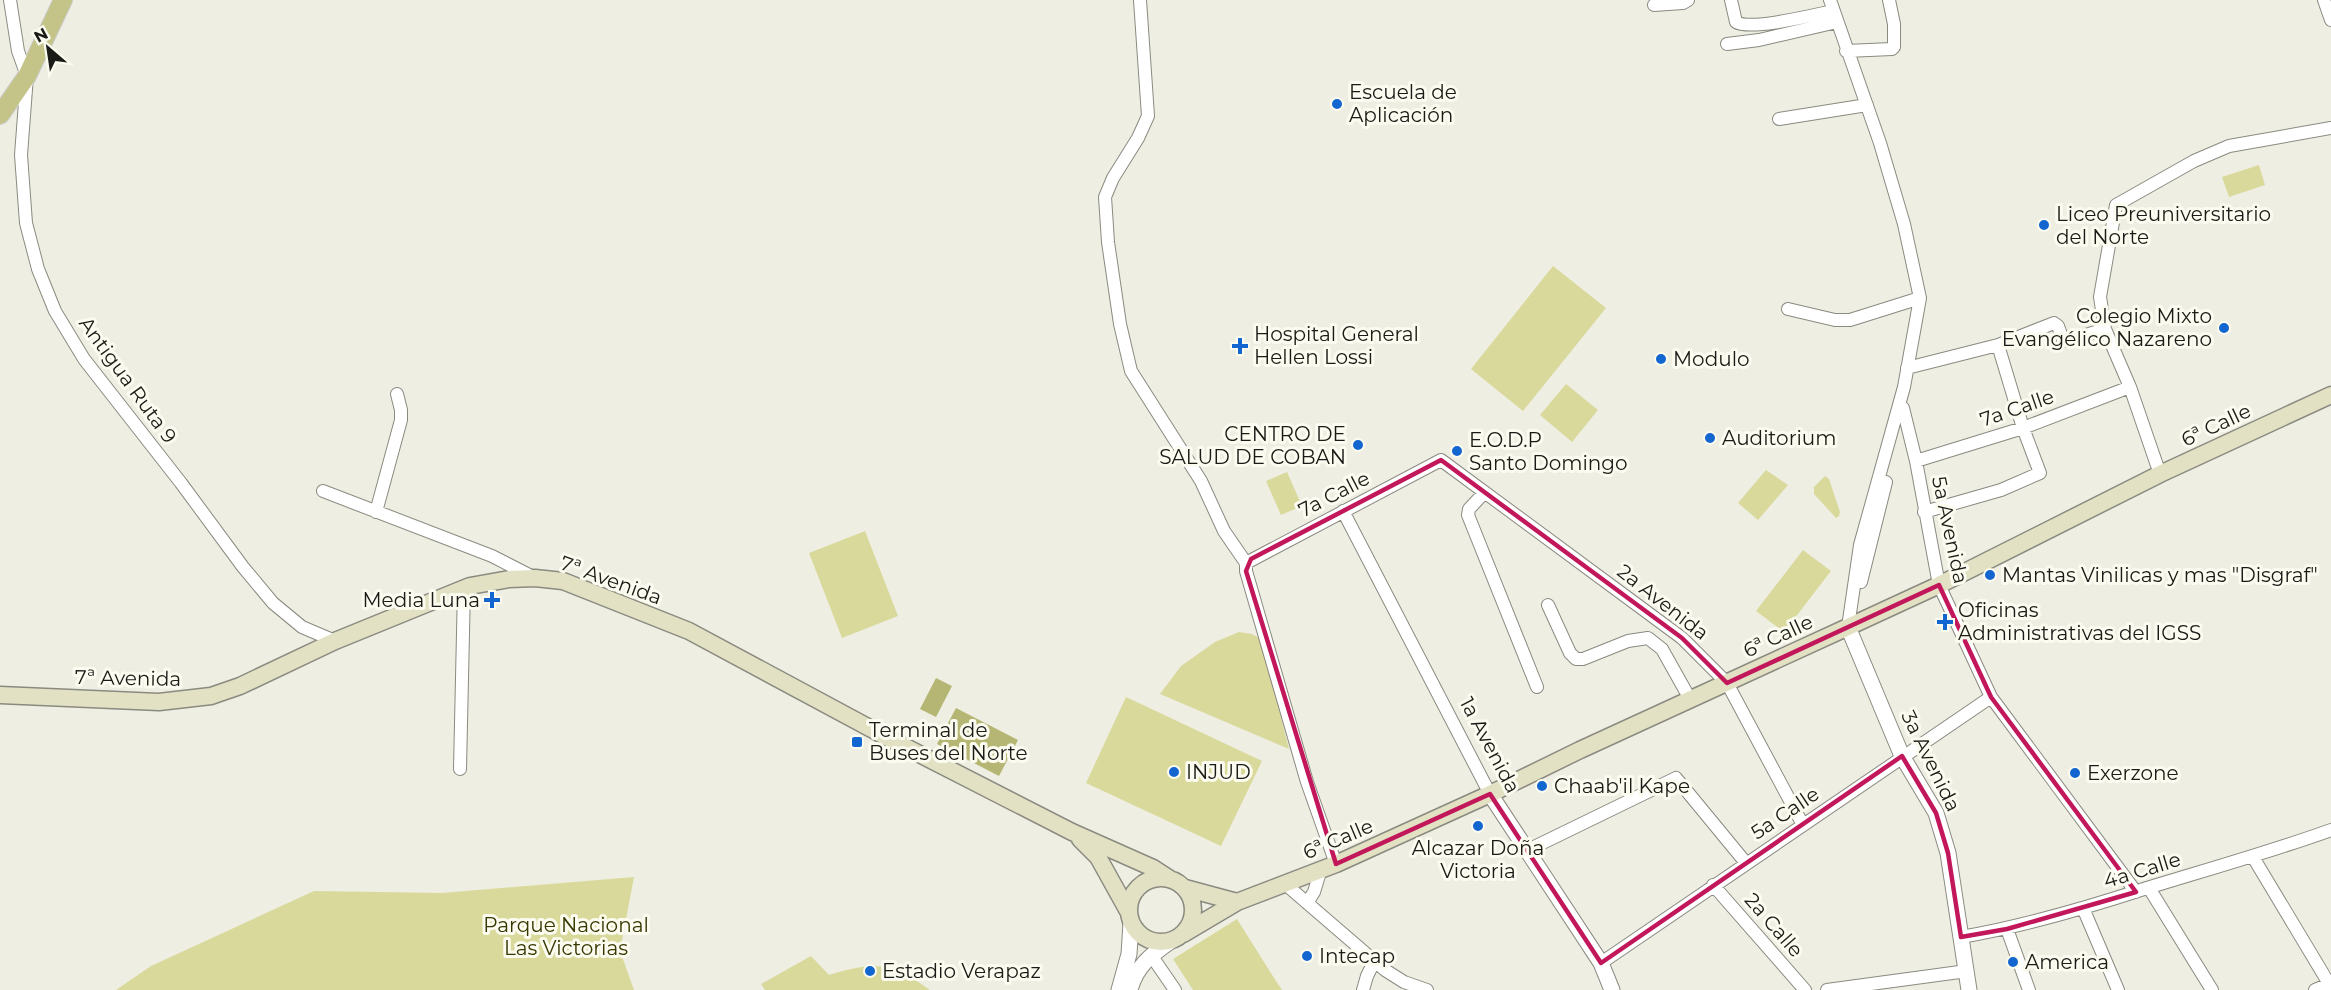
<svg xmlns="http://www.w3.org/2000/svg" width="2331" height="990" viewBox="0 0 2331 990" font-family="Montserrat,sans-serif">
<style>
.green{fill:#dad99c}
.water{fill:#b6b674}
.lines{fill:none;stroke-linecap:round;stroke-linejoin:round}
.minor-casing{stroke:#8a8a80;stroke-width:14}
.tertiary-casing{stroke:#8a8a80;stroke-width:17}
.secondary-casing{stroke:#8a8a80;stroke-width:19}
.primary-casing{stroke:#cdcdcc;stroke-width:20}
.minor{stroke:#fff;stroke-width:12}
.tertiary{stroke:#fff;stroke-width:15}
.secondary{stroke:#e2e1c3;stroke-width:16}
.primary{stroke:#c4c388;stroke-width:18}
.marked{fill:none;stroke:#c2185b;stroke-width:4.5;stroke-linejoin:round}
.poi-dot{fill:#1366d0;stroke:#fbfbf0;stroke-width:2}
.labels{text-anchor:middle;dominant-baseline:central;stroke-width:6;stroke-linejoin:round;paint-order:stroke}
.poi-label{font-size:20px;fill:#1a1a16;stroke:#fbfbf0;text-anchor:start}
.street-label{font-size:20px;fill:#1a1a16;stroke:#fbfbf0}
.park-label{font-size:20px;fill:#393701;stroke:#fbfbf0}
</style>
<rect width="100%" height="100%" fill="#eeeee3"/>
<path class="green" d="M 2259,165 L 2265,185 L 2229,197 L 2222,177 Z
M 1553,266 L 1606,308 L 1523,411 L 1471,369 Z
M 1566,384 L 1598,410 L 1572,442 L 1540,415 Z
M 1766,470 L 1788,485 L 1758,520 L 1738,503 Z
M 1287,472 L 1302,506 L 1281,515 L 1266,481 Z
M 1825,476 L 1829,479 L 1840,512 L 1839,516 L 1836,518 L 1814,494 L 1814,487 Z
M 865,531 L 898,616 L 842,638 L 809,553 Z
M 1803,550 L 1831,571 L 1784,632 L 1756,611 Z
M 1239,632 L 1252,634 L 1261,639 L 1289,749 L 1160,694 L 1181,666 L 1215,642 Z
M 1126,697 L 1262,761 L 1221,846 L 1086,783 Z
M 634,877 L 620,951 L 634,990 L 116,990 L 151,966 L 314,891 L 442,893 Z
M 1237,919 L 1276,981 L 1282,990 L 1193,990 L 1173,959 Z
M 811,956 L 829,975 C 874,961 892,962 930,990 L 765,990 L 761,984 Z"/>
<path class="water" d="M 936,678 L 952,686 L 936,717 L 920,709 Z
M 956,708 L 1018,740 L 999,776 L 937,744 Z"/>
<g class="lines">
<defs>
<path id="minor" d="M 10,0 L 18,51 L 27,76 L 21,155 L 26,223 L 38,269 L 55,311 L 84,359 L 181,483 L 243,567 L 273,603 L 302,627 L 335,641
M 1140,0 L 1148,116 L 1138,138 L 1113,178 L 1105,197 L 1108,242 L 1120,324 L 1131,371 L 1201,481 L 1224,531 L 1246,563 L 1246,571 L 1307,782 L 1336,864
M 1731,0 L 1736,22 C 1750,31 1814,15 1833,11
M 1830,0 L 1880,143 L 1904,224 L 1920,298 L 1904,387 L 1860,545 L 1848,627
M 2324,0 L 2331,20
M 1654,5 L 1683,3 L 1688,0
M 1727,44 L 1759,40 L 1837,22
M 1846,51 L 1892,49 L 1894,47 L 1894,24 L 1889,0
M 1779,119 L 1867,105
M 1788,309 L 1835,320 L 1850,320 L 1920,298
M 1907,368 L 1998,345 L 2054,323 L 2058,326 L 2063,340 L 2067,341 L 2105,329
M 1903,408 L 1916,461 L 1939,585 L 1991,697 L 2136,892
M 1916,461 L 2023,428 L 2130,387
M 2160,474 L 2130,387 L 2105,329 L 2100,297 L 2116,205 L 2194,161 L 2229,146 L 2331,128
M 323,491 L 492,556 L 535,578
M 1484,493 L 1469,509 L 1468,515 L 1537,687
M 1343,511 L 1490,794
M 376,512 L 401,420 L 401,410 L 397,394
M 1924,512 L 2001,490 L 2040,473 L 2023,428 L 1998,345
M 1246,563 L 1441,460 L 1682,638 L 1727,683 L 1803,825
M 1861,582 L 1886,482
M 1548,605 L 1570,653 L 1576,659 L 1583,659 L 1628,641 L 1648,638 L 1662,649 L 1690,699
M 460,769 L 464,588
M 1528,850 L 1676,778 L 1746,863
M 2253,857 L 2331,987
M 1284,883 L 1385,970 L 1404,982 L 1427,990
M 1713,885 L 1805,990
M 2149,888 L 2212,990
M 1307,903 L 1314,892 L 1321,869
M 2083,908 L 2118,990
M 2007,929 L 2029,990
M 1961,937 C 2025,926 2086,908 2147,888 C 2209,869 2270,852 2331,830
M 1151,955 L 1175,990
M 1601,963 L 1991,697
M 1363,990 L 1367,976 L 1375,960
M 1827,990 L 1967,971
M 2315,990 L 2331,983"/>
<path id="tertiary" d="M 1848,627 L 1902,756 L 1936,813 L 1948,853 L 1969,990
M 1490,794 L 1601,963 L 1612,990
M 1119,990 L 1129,954 L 1131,923
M 1130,990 C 1136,966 1152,954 1171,941"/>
<path id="secondary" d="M 0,695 L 159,702 L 211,696 L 240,686 L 335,641 L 470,586 L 509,579 L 535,578 L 563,581 L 689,631 L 892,740 L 1072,832 L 1153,868 L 1170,879
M 1080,839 L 1098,857 L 1128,911
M1129 910a32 32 0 1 1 64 0a32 32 0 1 1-64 0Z
M 1185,888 L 1237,902
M 1183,934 L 1237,902 L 1336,864 L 1490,794 L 1580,750 L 1848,627 L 1939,585 L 2160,474 L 2331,395"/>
<path id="primary" d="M 0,115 L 27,76 L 63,0"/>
</defs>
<use href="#minor" class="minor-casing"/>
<use href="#tertiary" class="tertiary-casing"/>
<use href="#secondary" class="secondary-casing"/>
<use href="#primary" class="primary-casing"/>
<use href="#minor" class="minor"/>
<use href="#tertiary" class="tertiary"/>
<use href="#secondary" class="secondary"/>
<use href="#primary" class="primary"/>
</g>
<path class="marked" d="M 1441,460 L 1682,638 L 1727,683 L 1939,585 L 1991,697 L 2136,892 L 2007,929 L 1961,937 L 1948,853 L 1936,813 L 1902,756 L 1601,963 L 1490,794 L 1336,864 L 1246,571 L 1251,559 Z"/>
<g class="poi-dot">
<circle cx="1337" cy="104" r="6"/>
<circle cx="2044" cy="225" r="6"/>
<circle cx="2224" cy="328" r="6"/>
<path d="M1237 337h6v6h6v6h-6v6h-6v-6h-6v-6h6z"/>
<circle cx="1661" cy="359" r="6"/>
<circle cx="1710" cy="438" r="6"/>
<circle cx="1358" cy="445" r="6"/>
<circle cx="1457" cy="451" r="6"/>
<circle cx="1990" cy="575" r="6"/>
<path d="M489 591h6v6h6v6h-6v6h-6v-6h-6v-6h6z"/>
<path d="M1942 613h6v6h6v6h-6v6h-6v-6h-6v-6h6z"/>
<rect x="851" y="736" width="12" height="12" rx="3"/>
<circle cx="1174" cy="772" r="6"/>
<circle cx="2075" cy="773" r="6"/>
<circle cx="1542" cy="786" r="6"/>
<circle cx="1478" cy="826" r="6"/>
<circle cx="1307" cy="956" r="6"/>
<circle cx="2013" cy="962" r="6"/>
<circle cx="870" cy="971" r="6"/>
</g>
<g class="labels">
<g class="poi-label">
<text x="1349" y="92">Escuela de<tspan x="1349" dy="23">Aplicación</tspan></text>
<text x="2056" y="214">Liceo Preuniversitario<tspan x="2056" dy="23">del Norte</tspan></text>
<text x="2212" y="316" text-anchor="end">Colegio Mixto<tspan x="2212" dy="23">Evangélico Nazareno</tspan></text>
<text x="1254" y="334">Hospital General<tspan x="1254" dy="23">Hellen Lossi</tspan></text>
<text x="1673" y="359">Modulo</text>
<text x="1346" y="434" text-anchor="end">CENTRO DE<tspan x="1346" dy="23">SALUD DE COBAN</tspan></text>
<text x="1722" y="438">Auditorium</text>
<text x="1469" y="440">E.O.D.P<tspan x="1469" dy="23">Santo Domingo</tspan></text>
<text x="2002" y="575">Mantas Vinilicas y mas "Disgraf"</text>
<text x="480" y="600" text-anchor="end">Media Luna</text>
<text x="1958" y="610">Oficinas<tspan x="1958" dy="23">Administrativas del IGSS</tspan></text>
<text x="869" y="730">Terminal de<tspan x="869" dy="23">Buses del Norte</tspan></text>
<text x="1186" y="772">INJUD</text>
<text x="2087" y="773">Exerzone</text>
<text x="1554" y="786">Chaab'il Kape</text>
<text x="1478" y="848" text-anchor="middle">Alcazar Doña<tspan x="1478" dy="23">Victoria</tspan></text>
<text x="1319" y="956">Intecap</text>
<text x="2025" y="962">America</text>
<text x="882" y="971">Estadio Verapaz</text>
</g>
<g class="street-label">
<text transform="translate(128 380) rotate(54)">Antigua Ruta 9</text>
<text transform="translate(2017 408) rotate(-19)">7a Calle</text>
<text transform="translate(2216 425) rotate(-25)">6ª Calle</text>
<text transform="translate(1334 494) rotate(-27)">7a Calle</text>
<text transform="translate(1950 530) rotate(78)">5a Avenida</text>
<text transform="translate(611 580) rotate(20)">7ª Avenida</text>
<text transform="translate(1663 602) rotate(38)">2a Avenida</text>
<text transform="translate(1778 636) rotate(-25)">6ª Calle</text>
<text transform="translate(128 678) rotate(1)">7ª Avenida</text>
<text transform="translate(1490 745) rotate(62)">1a Avenida</text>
<text transform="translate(1931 761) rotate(64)">3a Avenida</text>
<text transform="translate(1785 813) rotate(-34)">5a Calle</text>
<text transform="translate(1338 839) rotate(-23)">6ª Calle</text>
<text transform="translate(2142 870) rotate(-17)">4a Calle</text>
<text transform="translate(1774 925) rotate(49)">2a Calle</text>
</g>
<g class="park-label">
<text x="566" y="925">Parque Nacional<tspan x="566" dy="23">Las Victorias</tspan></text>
</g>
</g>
<g transform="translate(48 48) rotate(331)" stroke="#fbfbf0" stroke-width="4.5" paint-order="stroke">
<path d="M0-4.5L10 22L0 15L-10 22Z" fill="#1a1a16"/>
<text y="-9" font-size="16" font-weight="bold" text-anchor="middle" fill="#1a1a16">N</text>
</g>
</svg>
